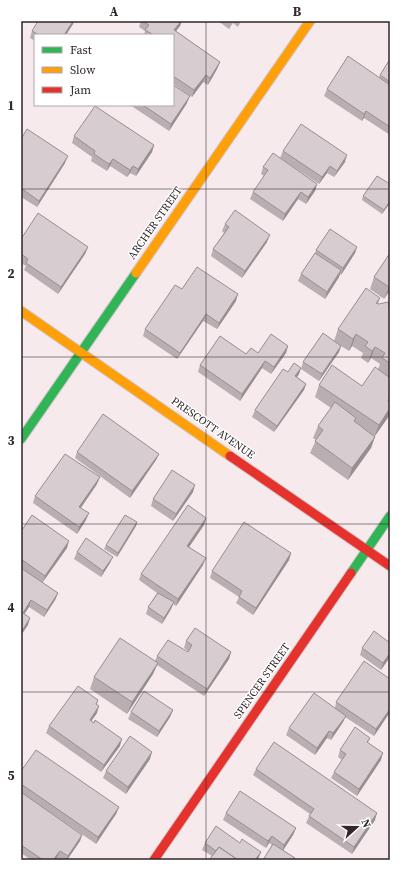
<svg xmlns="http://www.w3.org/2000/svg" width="411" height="881" viewBox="0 0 411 881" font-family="'Source Serif 4',serif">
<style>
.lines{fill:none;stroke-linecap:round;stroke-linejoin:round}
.fast-casing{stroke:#d3c7cb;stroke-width:11}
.slow-casing{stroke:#d3c7cb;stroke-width:11}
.jam-casing{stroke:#d3c7cb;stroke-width:11}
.fast{stroke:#30b455;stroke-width:9}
.slow{stroke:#ff9f0a;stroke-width:9}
.jam{stroke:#e5322d;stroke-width:9}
.wall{fill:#b9afb2}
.shaded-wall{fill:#968f91}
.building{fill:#d7cccf;stroke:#968f91}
.grid{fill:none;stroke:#312629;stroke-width:1;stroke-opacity:0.55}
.labels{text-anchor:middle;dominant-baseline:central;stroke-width:3;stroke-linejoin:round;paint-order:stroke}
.street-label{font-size:11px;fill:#312629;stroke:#fff}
.neatline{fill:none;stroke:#312629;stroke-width:1.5}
.grid-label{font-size:13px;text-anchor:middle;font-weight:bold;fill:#312629}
</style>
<rect width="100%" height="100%" fill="#f6eaed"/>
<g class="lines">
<defs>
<path id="fast" d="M 21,439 L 136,273
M 351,573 L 390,516"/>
<path id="slow" d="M 136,273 L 310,21
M 21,311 L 230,456"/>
<path id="jam" d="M 230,456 L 390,566
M 154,860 L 351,573"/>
</defs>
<use href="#fast" class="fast-casing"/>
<use href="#slow" class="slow-casing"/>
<use href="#jam" class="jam-casing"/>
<use href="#fast" class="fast"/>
<use href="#slow" class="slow"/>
<use href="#jam" class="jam"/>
</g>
<path class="wall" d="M 38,21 L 74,21 L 73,24 L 66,35 L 35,35 L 35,41 L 30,38 L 32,31 Z
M 141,21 L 182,21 L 180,26 L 176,31 L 220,62 L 217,69 L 208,85 L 203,82 L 192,97 L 173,84 L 173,35 L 144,35 L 145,31 L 139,27 Z
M 218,21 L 241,21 L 238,27 L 233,23 L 229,29 Z
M 390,59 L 390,135 L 364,118 L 362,121 L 324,96 L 327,89 L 379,77 Z
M 187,103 L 169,131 L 130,105 L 173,105 Z
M 74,136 L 154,145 L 152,152 L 136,176 L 130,173 L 127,177 L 110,166 L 107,171 L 91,161 L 92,157 L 72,143 Z
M 21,139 L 65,163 L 37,207 L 21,197 Z
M 283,151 L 345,162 L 334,177 L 327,173 L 319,184 L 280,158 Z
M 263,167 L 317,184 L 315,191 L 306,204 L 298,199 L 283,221 L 250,199 L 253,192 L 264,176 L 261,174 Z
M 390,184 L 390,203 L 382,214 L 362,200 L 363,196 Z
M 225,224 L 267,242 L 242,278 L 211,256 L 213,249 L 224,233 L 222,231 Z
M 21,239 L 88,247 L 85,254 L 58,294 L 24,270 L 26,266 L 21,263 Z
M 357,247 L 355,253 L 341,275 L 340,274 L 339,277 L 325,299 L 298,281 L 301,274 L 315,253 L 316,250 Z
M 390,253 L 390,294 L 388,293 L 384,299 L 370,289 L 374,277 Z
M 182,289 L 236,301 L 217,329 L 203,321 L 177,359 L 143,336 L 145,329 Z
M 380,298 L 378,304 L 390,310 L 390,412 L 389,416 L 375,436 L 371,448 L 348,480 L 310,453 L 316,440 L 313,438 L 318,426 L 331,408 L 315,397 L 319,385 L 362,386 L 378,369 L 380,364 L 371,358 L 368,363 L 361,358 L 363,353 L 352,346 L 349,351 L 341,346 L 339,352 L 319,381 L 301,369 L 303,362 L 334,341 L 338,329 Z
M 288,346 L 286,353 L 271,374 L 262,368 L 240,401 L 198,372 L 200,365 L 246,354 L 258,353 Z
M 301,368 L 299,374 L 297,377 L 306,384 L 304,390 L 274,432 L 252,417 L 255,410 L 288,372 Z
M 77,452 L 159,454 L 156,460 L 130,498 L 75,458 Z
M 97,484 L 81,508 L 86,520 L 77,534 L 33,503 L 35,496 Z
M 193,492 L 173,521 L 151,506 L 153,499 Z
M 206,518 L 204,525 L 189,547 L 203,565 L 176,606 L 173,604 L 171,609 L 162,624 L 146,614 L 148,607 L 157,593 L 139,580 L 141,574 Z
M 137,522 L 136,526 L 117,557 L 104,549 L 106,545 Z
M 21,529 L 67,548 L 42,583 L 58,593 L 55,600 L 44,617 L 29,607 L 24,614 L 28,625 L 21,635 L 21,568 L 39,580 L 21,568 Z
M 77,552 L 110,563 L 101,577 L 74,559 Z
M 291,553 L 289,560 L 253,615 L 236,603 L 239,597 L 210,578 L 212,571 Z
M 390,628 L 390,636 L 388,634 Z
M 186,641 L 231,652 L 229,659 L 204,696 L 157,665 L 153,674 L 127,714 L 90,689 L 94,677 L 155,661 L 157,656 L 188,652 L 188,651 L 184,648 Z
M 390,643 L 390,657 L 381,670 L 360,655 L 362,648 Z
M 98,700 L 97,704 L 97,713 L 91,721 L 120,746 L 101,772 L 46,733 L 49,726 Z
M 336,702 L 390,712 L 374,736 L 345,717 L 343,722 L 331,740 L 327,738 L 315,755 L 286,735 L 289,728 L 335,708 Z
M 173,710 L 170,717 L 157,737 L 128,719 L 131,712 Z
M 370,738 L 368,743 L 381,760 L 357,796 L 331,778 L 334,772 L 342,760 L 338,757 L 340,750 Z
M 150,759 L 126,794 L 103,778 L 106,771 Z
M 256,769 L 375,820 L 352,854 L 306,823 L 310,814 L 253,775 Z
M 21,771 L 119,807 L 116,814 L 96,844 L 21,792 Z
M 21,792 L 82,835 L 80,841 L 67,860 L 61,860 L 57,858 L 55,860 L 31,860 L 21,853 Z
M 226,813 L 296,828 L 293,835 L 283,850 L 295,858 L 295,860 L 263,860 L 272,845 L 269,843 L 266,848 L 223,820 Z
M 205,843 L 240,843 L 261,852 L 258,859 L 212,856 L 202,850 Z"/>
<path class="shaded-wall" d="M 73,21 L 74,21 L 73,24 L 66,35 L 64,35 Z
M 181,21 L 182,21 L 180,26 L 173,35 L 174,30 Z
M 220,62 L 217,69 L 208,85 L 210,78 Z
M 206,75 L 203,82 L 192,97 L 194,90 Z
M 190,96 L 187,103 L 169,131 L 171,124 Z
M 366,111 L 364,118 L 362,121 L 364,114 Z
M 154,145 L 152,152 L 136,176 L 138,169 Z
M 347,155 L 345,162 L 334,177 L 337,171 Z
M 68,156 L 65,163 L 37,207 L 39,201 Z
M 113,159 L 110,166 L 107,171 L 109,164 Z
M 133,166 L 130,173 L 127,177 L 130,170 Z
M 330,166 L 327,173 L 319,184 L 322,177 Z
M 317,184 L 315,191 L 306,204 L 308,197 Z
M 301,192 L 298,199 L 283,221 L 285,214 Z
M 390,201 L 390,203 L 382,214 L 384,210 Z
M 270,235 L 267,242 L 242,278 L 245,271 Z
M 88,247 L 85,254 L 58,294 L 61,287 Z
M 357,247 L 355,253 L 341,275 L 343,268 Z
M 341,270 L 339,277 L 325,299 L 327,292 Z
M 390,285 L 390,287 L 388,293 L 384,299 Z
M 238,294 L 236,301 L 217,329 L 219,323 Z
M 206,314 L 203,321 L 177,359 L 180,353 Z
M 356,334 L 352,346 L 349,351 L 353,339 Z
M 288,346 L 286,353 L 271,374 L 274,367 Z
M 341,346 L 339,352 L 319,381 L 322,374 Z
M 375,347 L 371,358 L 368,363 L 372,351 Z
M 265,361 L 262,368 L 240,401 L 242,394 Z
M 301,368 L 299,374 L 293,383 L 295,376 Z
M 306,384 L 304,390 L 274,432 L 277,426 Z
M 390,408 L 390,412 L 389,416 L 374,437 L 379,425 Z
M 375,437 L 371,448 L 348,480 L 352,468 Z
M 159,454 L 156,460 L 130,498 L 132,491 Z
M 100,477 L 97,484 L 77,513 L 79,507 Z
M 195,485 L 193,492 L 173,521 L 176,514 Z
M 89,513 L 86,520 L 77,534 L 79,527 Z
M 206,518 L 204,525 L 185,553 L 187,546 Z
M 137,522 L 136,526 L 117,557 L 118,553 Z
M 69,541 L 67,548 L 42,583 L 45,576 Z
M 291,553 L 289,560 L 253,615 L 256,608 Z
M 113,557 L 110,563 L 101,577 L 103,571 Z
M 206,558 L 203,565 L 176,606 L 178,599 Z
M 58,593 L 55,600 L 44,617 L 47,610 Z
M 31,600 L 29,607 L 21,619 L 23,613 Z
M 174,602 L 171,609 L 162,624 L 164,618 Z
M 30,618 L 28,625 L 21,635 L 22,631 Z
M 231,652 L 229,659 L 204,696 L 207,689 Z
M 390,653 L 390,657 L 381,670 L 383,663 Z
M 158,663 L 153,674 L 127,714 L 132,702 Z
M 99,706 L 97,713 L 87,727 L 90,720 Z
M 390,709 L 390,712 L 374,736 L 376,729 Z
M 173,710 L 170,717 L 157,737 L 159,731 Z
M 346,716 L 343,722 L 331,740 L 333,733 Z
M 329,731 L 327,738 L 315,755 L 317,748 Z
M 122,739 L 120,746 L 101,772 L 104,765 Z
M 152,752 L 150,759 L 126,794 L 128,787 Z
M 383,753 L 381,760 L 357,796 L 359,789 Z
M 119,807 L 116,814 L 96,844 L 98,837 Z
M 377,813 L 375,820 L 352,854 L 354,847 Z
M 296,828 L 293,835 L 282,852 L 284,845 Z
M 82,835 L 80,841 L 67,860 L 66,860 L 68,856 Z
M 272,836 L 269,843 L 266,848 L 268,841 Z
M 60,851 L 57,858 L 55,860 L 53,860 Z
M 261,852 L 258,859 L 258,860 L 255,860 Z"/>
<path class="building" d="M 38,21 L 73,21 L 64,35 L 39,35 L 32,31 Z
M 142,21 L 181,21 L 174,30 L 220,62 L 210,78 L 206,75 L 194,90 L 173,76 L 173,35 L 154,35 L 145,30 L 149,25 Z
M 348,56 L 390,85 L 390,127 L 366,111 L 364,114 L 327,89 Z
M 390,59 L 390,82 L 380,75 Z
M 173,85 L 190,96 L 171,124 L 143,105 L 173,105 Z
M 95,106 L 154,145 L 138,169 L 133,166 L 130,170 L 113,159 L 109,164 L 94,154 L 95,151 L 74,136 Z
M 301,124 L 347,155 L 337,171 L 330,166 L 322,177 L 283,151 Z
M 27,129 L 68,156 L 39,201 L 21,188 L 21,139 Z
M 273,153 L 317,184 L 308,197 L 301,192 L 285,214 L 253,192 L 268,170 L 263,167 Z
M 377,176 L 390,184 L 390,201 L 384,210 L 363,196 Z
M 235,210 L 270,235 L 245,271 L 213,249 L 229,227 L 225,224 Z
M 38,213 L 88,247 L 61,287 L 26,263 L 28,259 L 21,254 L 21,239 Z
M 330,229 L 357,247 L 343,268 L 316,250 Z
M 315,253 L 341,270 L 327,292 L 301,274 Z
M 390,253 L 390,285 L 389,287 L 374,277 Z
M 197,267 L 238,294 L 219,323 L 206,314 L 180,353 L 145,329 L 175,285 L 182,289 Z
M 366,288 L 380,298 L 376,303 L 379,304 L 388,302 L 390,310 L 390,363 L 382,358 L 385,353 L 375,347 L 372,351 L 365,346 L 368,342 L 356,334 L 353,339 L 338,329 Z
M 323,333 L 341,346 L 322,374 L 303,362 Z
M 271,334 L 288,346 L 274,367 L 265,361 L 242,394 L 200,365 L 220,336 L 246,354 L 251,348 L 258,353 Z
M 294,363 L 301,368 L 295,376 L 306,384 L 277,426 L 255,410 L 283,369 L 288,372 Z
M 332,365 L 362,386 L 375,367 L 390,378 L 390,397 L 388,401 L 390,402 L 390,408 L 379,425 L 319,385 Z
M 335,402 L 356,418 L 354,421 L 375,437 L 352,468 L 315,441 L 323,430 L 318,426 Z
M 103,414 L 159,454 L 132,491 L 77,452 Z
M 65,454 L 100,477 L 79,507 L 89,513 L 79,527 L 35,496 Z
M 172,470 L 195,485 L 176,514 L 153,499 Z
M 188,505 L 206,518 L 187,546 L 206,558 L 178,599 L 141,574 Z
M 32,515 L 69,541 L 45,576 L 21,559 L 21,529 L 22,530 Z
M 125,515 L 137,522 L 118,553 L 106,545 Z
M 244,522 L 291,553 L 256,608 L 239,597 L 242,591 L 212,571 Z
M 86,538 L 113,557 L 103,571 L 77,552 Z
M 21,568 L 58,593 L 47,610 L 31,600 L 23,613 L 30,618 L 22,631 L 21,631 Z
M 158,593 L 174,602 L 164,618 L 148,607 Z
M 195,628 L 231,652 L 207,689 L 157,656 L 168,640 L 188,652 L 192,645 L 186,641 Z
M 374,631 L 390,643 L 390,653 L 383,663 L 362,648 Z
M 120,638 L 158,663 L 132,702 L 94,677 Z
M 364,661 L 390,679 L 390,709 L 376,729 L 336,702 Z
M 78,686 L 98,700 L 96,704 L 99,706 L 90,720 L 94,723 L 95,720 L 122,739 L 104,765 L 49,726 Z
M 144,691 L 173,710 L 159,731 L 131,712 Z
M 314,693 L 346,716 L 333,733 L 329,731 L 317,748 L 289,728 Z
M 355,727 L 370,738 L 367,742 L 383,753 L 359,789 L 334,772 L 346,754 L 340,750 Z
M 130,736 L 152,752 L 128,787 L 106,771 Z
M 274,742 L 377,813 L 354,847 L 309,816 L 314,809 L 256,769 Z
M 36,750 L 119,807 L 98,837 L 21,784 L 21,771 Z
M 240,791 L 296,828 L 284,845 L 272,836 L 268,841 L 226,813 Z
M 21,792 L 82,835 L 68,856 L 60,851 L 53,860 L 43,860 L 21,845 Z
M 216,826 L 240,843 L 242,839 L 261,852 L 255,860 L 238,860 L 219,847 L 216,851 L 205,843 Z
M 273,844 L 295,858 L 294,860 L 263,860 Z
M 219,847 L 238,860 L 209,860 Z"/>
<path class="grid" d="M 206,21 L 206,860M 21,189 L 390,189M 21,357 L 390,357M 21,524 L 390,524M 21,692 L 390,692"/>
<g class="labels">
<g class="street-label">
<text transform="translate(155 223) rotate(-55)">ARCHER STREET</text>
<text transform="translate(213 428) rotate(35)">PRESCOTT AVENUE</text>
<text transform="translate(262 681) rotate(-55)">SPENCER STREET</text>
</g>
</g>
<rect width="411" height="881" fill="none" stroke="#ffffff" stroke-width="44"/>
<rect x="34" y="34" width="140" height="72" fill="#ffffff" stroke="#ada8a9"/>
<rect x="42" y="47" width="20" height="6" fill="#30b455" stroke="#ada8a9"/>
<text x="70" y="54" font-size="12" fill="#312629">Fast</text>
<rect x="42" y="67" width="20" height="6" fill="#ff9f0a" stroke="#ada8a9"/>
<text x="70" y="74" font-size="12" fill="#312629">Slow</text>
<rect x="42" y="87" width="20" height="6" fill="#e5322d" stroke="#ada8a9"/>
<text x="70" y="94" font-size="12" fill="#312629">Jam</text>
<g transform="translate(357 827) rotate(69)" stroke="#ffffff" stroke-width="3" paint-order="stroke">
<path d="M0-3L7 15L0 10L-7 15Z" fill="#312629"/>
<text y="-6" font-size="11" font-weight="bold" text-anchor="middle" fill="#312629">N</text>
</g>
<rect x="22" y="22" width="367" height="837" class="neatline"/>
<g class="grid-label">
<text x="114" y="16">A</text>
<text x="297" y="16">B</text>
<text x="11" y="110">1</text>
<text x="11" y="278">2</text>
<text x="11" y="445">3</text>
<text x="11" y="612">4</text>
<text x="11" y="780">5</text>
</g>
</svg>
